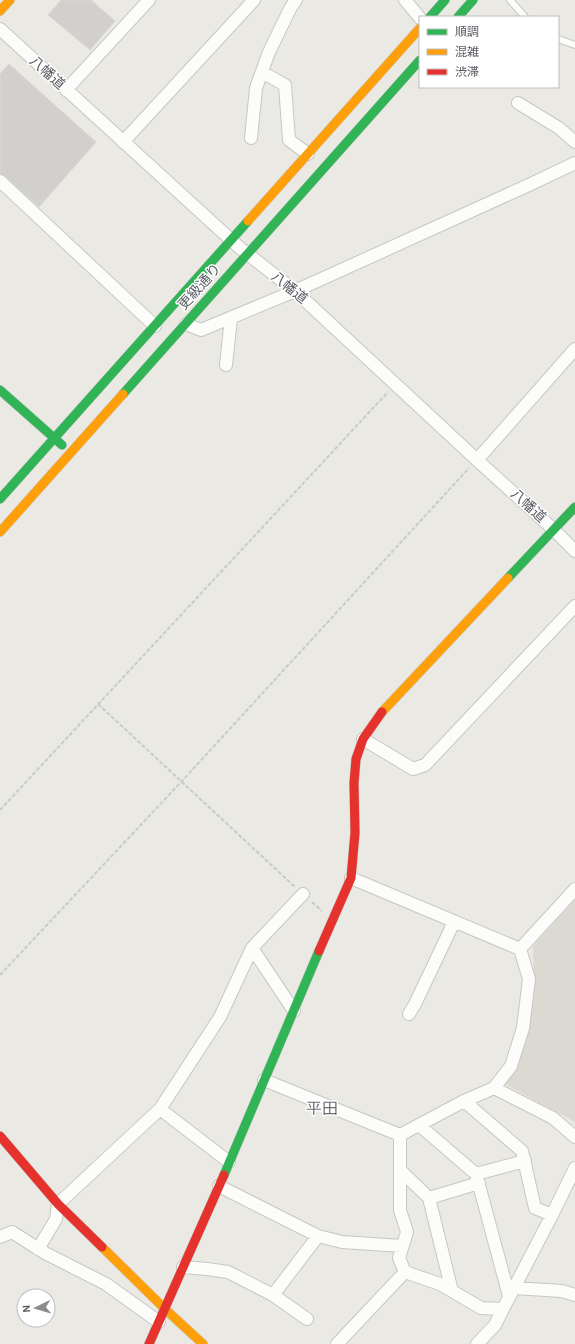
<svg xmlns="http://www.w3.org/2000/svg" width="575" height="1344" viewBox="0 0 575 1344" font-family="'Alegreya Sans','Noto Sans JP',sans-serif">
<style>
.education{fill:#dbd9d1}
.building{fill:#d1d0cd;stroke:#d9d8d2}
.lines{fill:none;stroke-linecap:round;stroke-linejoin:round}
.lane-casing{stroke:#c6c7c5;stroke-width:8}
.street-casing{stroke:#c6c7c5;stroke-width:14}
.fast-casing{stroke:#c7c8c7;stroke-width:10}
.slow-casing{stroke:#c7c8c7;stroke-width:10}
.jam-casing{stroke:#c7c8c7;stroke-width:10}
.path{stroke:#c6ccca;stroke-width:2;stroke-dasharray:4 2;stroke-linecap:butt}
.lane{stroke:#fcfcfb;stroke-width:6}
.street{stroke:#fcfcfb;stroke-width:12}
.fast{stroke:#30b455;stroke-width:9}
.slow{stroke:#ff9f0a;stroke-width:9}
.jam{stroke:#e5322d;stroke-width:9}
.labels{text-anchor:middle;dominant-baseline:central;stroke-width:3;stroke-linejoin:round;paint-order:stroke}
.street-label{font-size:14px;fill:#595c62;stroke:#fff}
.quarter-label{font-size:16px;fill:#6a6e74;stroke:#fff}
</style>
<rect width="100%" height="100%" fill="#eae9e3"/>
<path class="education" d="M 575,899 L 575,1122 L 505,1084 L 518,1064 L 524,1047 L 534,999 L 533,946 Z"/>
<path class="building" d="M 61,0 L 91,0 L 115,21 L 90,50 L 48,15 Z
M 9,64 L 96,142 L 39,207 L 5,176 L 0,173 L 0,74 Z"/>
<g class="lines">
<defs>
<path id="lane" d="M 510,0 L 525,17
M 558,39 L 575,45"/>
<path id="street" d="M 405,0 L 420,18
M 0,29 L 240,248 L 295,291 L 477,460 L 553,529 L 575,551
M 262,72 L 285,85 L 289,140 L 308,154
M 66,90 L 149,0
M 518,103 L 559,128 L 575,142
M 251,138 L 256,88 L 269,52 L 291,7 L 296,0
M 123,142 L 254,0
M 0,181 L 155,326
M 186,324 L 201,330 L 295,291 L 531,184 L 575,163
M 226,365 L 231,318
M 477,460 L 575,349
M 363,739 L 413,769 L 425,765 L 575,606
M 351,878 L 520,949
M 252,948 L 294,1011
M 520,949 L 575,889
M 409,1014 L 415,1004 L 454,922
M 264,1080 L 400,1135
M 494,1088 L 553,1118 L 575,1137
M 464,1101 L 522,1151 L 535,1208 L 552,1215
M 160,1109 L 229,1162
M 419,1125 L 476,1174 L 509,1296
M 400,1170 L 429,1198 L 452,1291
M 476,1174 L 525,1161
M 219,1186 L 318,1236 L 342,1242 L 402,1246
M 429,1198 L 479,1183
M 0,1237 L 12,1232 L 45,1253 L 106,1284 L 159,1322
M 38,1249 L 56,1219 L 58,1204 L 160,1109 L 220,1017 L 252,948 L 303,894
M 183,1267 L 207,1269 L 228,1272 L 273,1295 L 307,1319
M 514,1288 L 562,1291 L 575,1295
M 273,1295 L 318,1236
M 503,1309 L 481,1308 L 440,1284 L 405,1272 L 399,1258 L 407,1232 L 400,1210 L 400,1135 L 464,1101 L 494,1088 L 511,1066 L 523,1028 L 529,979 L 520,949
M 337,1344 L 405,1272
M 477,1344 L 495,1325 L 503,1309 L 552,1215 L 575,1168"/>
<path id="fast" d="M 430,17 L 445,0
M 458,17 L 473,0
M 0,390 L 62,445
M 123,394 L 420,60
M 0,499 L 248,221
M 508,578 L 575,507
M 224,1175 L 319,951"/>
<path id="slow" d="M 0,11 L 10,0
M 248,221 L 420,28
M 0,532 L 123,394
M 382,712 L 508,578
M 102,1247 L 165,1309 L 203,1344"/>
<path id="jam" d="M 319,951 L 351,878 L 355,833 L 354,783 L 356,759 L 363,739 L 382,712
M 0,1136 L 58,1204 L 102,1247
M 149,1344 L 224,1175"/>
</defs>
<use href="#lane" class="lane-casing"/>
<use href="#street" class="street-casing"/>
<use href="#fast" class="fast-casing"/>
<use href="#slow" class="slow-casing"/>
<use href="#jam" class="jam-casing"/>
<path class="path" d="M 98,704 L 295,887
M 0,810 L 388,392
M 312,902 L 322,911
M 0,975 L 182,781 L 469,468"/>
<use href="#lane" class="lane"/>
<use href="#street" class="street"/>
<use href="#fast" class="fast"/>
<use href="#slow" class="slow"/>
<use href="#jam" class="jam"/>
</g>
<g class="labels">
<g class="street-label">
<text transform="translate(47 73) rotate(42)">八幡道</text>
<text transform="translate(200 287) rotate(-48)">更級通り</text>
<text transform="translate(289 288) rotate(39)">八幡道</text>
<text transform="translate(528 506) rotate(42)">八幡道</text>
</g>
<g class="quarter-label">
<text x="322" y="1109">平田</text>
</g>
</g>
<rect x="419" y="16" width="140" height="72" fill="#ffffff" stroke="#bdbec0"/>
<rect x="427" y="29" width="20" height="6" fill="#30b455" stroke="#bdbec0"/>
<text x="455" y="36" font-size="12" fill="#595c62">順調</text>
<rect x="427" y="49" width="20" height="6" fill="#ff9f0a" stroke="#bdbec0"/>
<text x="455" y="56" font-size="12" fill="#595c62">混雑</text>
<rect x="427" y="69" width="20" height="6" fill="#e5322d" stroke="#bdbec0"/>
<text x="455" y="76" font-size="12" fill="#595c62">渋滞</text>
<g transform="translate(36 1308) rotate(265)"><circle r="19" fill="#ffffff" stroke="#bdbec0"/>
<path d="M0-3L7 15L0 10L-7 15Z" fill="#8c8d8f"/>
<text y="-6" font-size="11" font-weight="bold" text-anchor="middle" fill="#595c62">N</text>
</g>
</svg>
